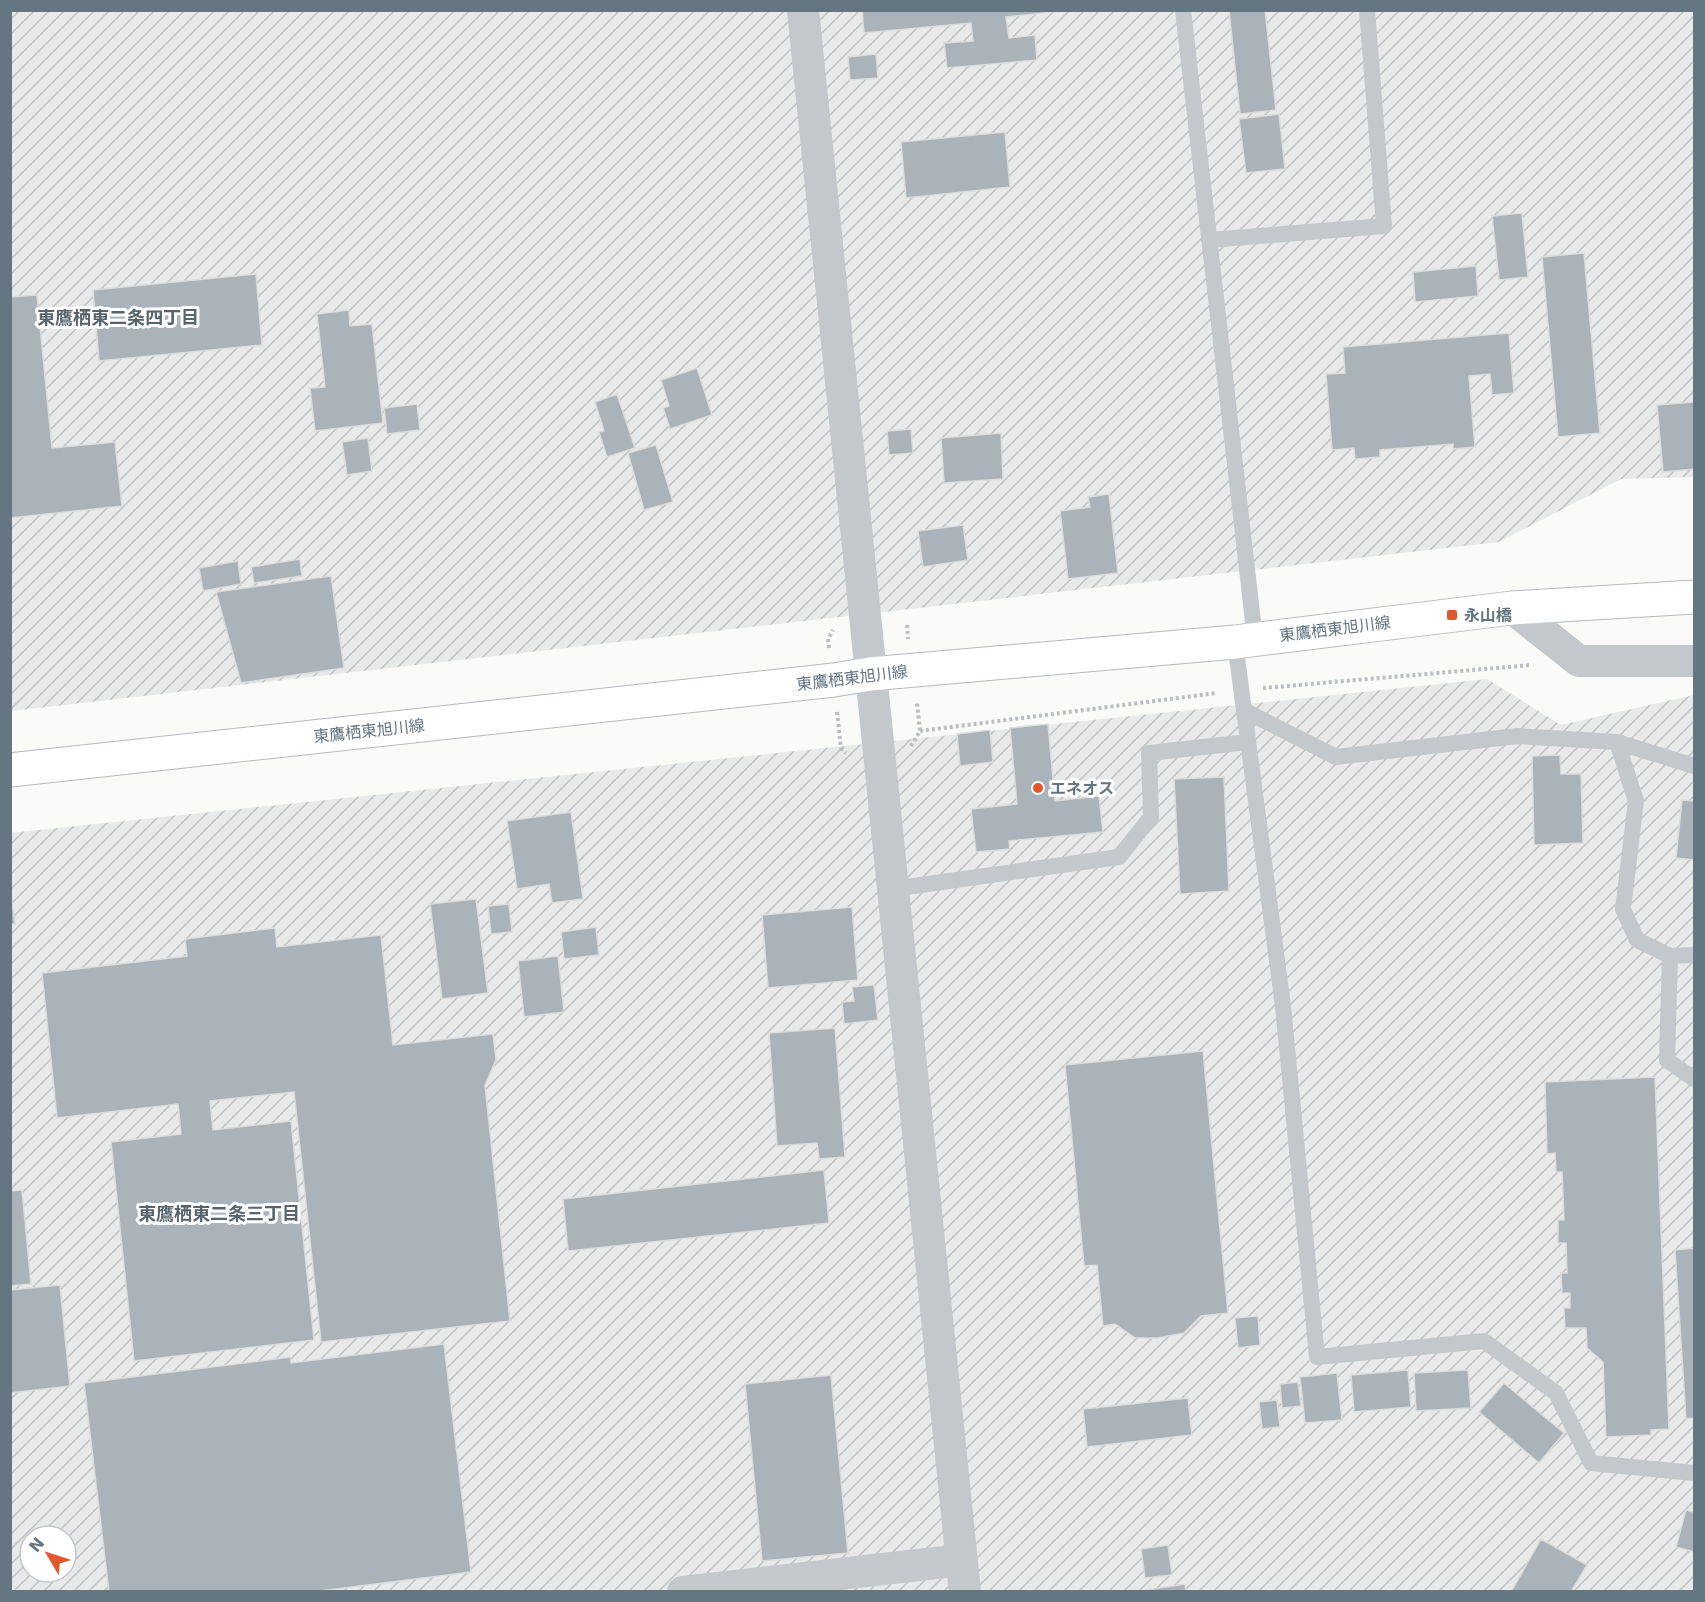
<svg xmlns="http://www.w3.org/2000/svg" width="1705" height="1602" viewBox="0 0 1705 1602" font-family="'DejaVu Sans','Noto Sans JP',sans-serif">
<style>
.industrial{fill:url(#industrial-furrows);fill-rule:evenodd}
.building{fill:#aab3b9;stroke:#dcdcda;stroke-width:1.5}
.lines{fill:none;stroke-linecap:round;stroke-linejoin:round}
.primary-casing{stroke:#b5babe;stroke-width:35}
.path{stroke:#bbbfc2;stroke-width:4;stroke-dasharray:3 3;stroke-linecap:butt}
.lane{stroke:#c3c8cc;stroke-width:16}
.street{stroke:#c3c8cc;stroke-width:32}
.primary{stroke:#fff;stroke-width:33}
.poi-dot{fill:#e4572e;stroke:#fff;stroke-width:2}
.labels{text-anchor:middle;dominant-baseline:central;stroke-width:6;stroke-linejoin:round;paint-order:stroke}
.poi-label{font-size:16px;font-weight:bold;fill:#657683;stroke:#fff;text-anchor:start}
.street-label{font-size:16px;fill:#657683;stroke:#fff}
.neighbourhood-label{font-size:18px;font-weight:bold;fill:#57646e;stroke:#fff}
</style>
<defs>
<pattern id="industrial-furrows" width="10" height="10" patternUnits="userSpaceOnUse" patternTransform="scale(1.5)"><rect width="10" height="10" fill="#e8e9e9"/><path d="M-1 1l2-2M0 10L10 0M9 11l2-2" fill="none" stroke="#c0c1c2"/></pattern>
</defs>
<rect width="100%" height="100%" fill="#fafaf8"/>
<path class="industrial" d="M 10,11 L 1694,11 L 1694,477 L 1621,479 L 1499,542 L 11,711 Z
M 1487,679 L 1561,725 L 1694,695 L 1694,1591 L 11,1591 L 10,833 ZM 30,1536 L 66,1536 L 66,1572 L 30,1572 Z"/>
<path class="building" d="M 862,10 L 1071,10 L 1006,17 L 1009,38 L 1035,35 L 1037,60 L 947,68 L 944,43 L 973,41 L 971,23 L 864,33 Z
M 1229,10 L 1265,10 L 1276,110 L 1240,114 Z
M 876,54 L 878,78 L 850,80 L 848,57 Z
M 1279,114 L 1285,169 L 1246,173 L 1239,119 Z
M 1005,132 L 1010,187 L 906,198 L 901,142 Z
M 1522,213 L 1528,277 L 1499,280 L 1492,216 Z
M 1584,253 L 1600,433 L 1558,437 L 1542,257 Z
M 1476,266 L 1478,296 L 1415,302 L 1413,272 Z
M 256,274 L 262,345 L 99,361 L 93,290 Z
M 37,295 L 52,448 L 115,442 L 122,506 L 10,518 L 10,297 Z
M 349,310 L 350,326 L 372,324 L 383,423 L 315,431 L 310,388 L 325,387 L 317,314 Z
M 1509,333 L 1514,393 L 1492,395 L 1490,374 L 1469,376 L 1475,447 L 1453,449 L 1453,444 L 1380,450 L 1380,457 L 1355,459 L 1354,448 L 1332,450 L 1326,374 L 1345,373 L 1343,347 Z
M 697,368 L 712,415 L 670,429 L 663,408 L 669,406 L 661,380 Z
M 617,394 L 635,448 L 607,457 L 599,432 L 604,431 L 595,402 Z
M 1694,402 L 1694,469 L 1663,472 L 1657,405 Z
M 417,404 L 420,430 L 387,434 L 384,408 Z
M 911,429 L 913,453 L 889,455 L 887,431 Z
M 1001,433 L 1003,479 L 944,483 L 941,438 Z
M 368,438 L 372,471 L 347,475 L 342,442 Z
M 656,445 L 673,502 L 644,510 L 628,453 Z
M 1109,494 L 1118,573 L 1068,579 L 1060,511 L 1090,507 L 1088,497 Z
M 963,525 L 968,560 L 923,567 L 918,531 Z
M 300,559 L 302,576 L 254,583 L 251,567 Z
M 238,561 L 241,584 L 203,591 L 199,568 Z
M 331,576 L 344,668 L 241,683 L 216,592 Z
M 1048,724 L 1055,801 L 1099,796 L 1103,832 L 1009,841 L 1010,849 L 976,852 L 971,809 L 1017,804 L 1010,728 Z
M 990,730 L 993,762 L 960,766 L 957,734 Z
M 1560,755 L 1561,774 L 1581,774 L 1583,843 L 1534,845 L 1532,756 Z
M 1224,777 L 1229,891 L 1180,894 L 1174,779 Z
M 1682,800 L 1694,801 L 1694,860 L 1676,858 Z
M 571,812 L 583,899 L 552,903 L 549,884 L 517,889 L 507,821 Z
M 10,888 L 15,924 L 10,924 Z
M 476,899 L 488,993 L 442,999 L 430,904 Z
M 509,904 L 512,932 L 491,934 L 488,906 Z
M 852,907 L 858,980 L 768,988 L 762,915 Z
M 596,927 L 599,955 L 564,959 L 561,932 Z
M 275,928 L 277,947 L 381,935 L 393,1045 L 493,1034 L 496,1060 L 485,1085 L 510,1321 L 321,1342 L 294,1092 L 210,1101 L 213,1130 L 291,1121 L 314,1340 L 134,1361 L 111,1142 L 181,1134 L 178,1104 L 57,1118 L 42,973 L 187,956 L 185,939 Z
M 558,956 L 564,1012 L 524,1017 L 518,961 Z
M 874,985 L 878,1020 L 844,1024 L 842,1002 L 854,1001 L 852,987 Z
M 835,1028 L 845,1157 L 819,1159 L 817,1143 L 777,1146 L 769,1033 Z
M 1203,1051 L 1228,1313 L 1201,1316 L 1184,1333 L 1158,1338 L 1135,1338 L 1115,1324 L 1103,1326 L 1097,1265 L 1084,1266 L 1065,1065 Z
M 1655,1077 L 1669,1429 L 1651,1430 L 1651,1435 L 1606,1437 L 1603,1362 L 1587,1348 L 1586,1328 L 1565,1328 L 1564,1308 L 1570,1308 L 1570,1293 L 1562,1293 L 1561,1273 L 1567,1273 L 1566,1243 L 1558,1243 L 1558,1220 L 1564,1220 L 1562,1172 L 1556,1172 L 1555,1153 L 1547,1154 L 1545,1082 Z
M 824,1170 L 829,1223 L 568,1251 L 563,1199 Z
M 22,1190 L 31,1284 L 10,1286 L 10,1191 Z
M 1694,1248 L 1694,1418 L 1686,1419 L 1675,1250 Z
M 60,1285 L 70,1386 L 10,1393 L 10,1290 Z
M 1258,1316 L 1260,1345 L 1238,1348 L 1235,1318 Z
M 444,1344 L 471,1572 L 312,1592 L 109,1592 L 84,1383 L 291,1357 L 291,1363 Z
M 1408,1370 L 1411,1407 L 1354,1412 L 1351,1375 Z
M 1468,1370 L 1471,1408 L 1416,1411 L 1414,1373 Z
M 1337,1373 L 1342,1420 L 1305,1423 L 1300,1377 Z
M 831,1375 L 848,1553 L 762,1561 L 745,1384 Z
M 1298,1382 L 1301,1406 L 1282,1408 L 1280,1384 Z
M 1504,1383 L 1564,1433 L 1539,1463 L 1479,1412 Z
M 1188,1398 L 1192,1435 L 1087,1447 L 1083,1409 Z
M 1277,1400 L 1280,1427 L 1262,1429 L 1259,1402 Z
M 1686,1510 L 1694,1512 L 1694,1552 L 1676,1547 Z
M 1541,1539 L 1587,1565 L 1571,1592 L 1511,1592 Z
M 1168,1545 L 1172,1575 L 1145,1578 L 1141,1549 Z
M 1185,1584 L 1186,1592 L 1134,1592 Z"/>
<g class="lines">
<defs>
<path id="primary" d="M 10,770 L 834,680 L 870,674 L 1235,642 L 1512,608 L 1694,597"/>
</defs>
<use href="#primary" class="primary-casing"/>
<path class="path" d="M 907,625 L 908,639
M 829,648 L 828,639 L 833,630
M 1263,688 L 1531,665
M 837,712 L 841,748 L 846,753
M 920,731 L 1217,693
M 911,746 L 920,731 L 917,703"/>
<path class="lane" d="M 1183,10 L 1255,639
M 1209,240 L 1384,226 L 1367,10
M 1235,642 L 1283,1006 L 1317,1357 L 1484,1341 L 1556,1393 L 1591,1463 L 1694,1473
M 1245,711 L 1336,757 L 1517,736 L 1617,742 L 1694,766
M 1617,742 L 1636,801 L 1623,909 L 1637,940 L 1670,956 L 1694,955
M 892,889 L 1119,857 L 1151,817 L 1149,753 L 1248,742
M 1670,956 L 1667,1060 L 1694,1079"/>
<path class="street" d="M 803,10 L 965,1592
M 1512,608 L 1579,661 L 1694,661
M 683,1592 L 962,1560"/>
<use href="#primary" class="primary"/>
</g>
<g class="poi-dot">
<rect x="1446" y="609" width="12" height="12" rx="3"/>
<circle cx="1038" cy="788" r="6"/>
</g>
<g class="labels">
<g class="poi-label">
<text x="1464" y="615">永山橋</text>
<text x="1050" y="788">エネオス</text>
</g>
<g class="street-label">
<text transform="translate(1335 629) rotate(-7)">東鷹栖東旭川線</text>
<text transform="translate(852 678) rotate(-7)">東鷹栖東旭川線</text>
<text transform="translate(369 731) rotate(-6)">東鷹栖東旭川線</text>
</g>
<g class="neighbourhood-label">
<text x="118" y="317">東鷹栖東二条四丁目</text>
<text x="219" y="1213">東鷹栖東二条三丁目</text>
</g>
</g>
<rect width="1705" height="1602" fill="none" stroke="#657683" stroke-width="24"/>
<g transform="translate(48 1554) rotate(309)"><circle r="28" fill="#ffffff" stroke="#c1c8cd" stroke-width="1.5"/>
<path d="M0-4.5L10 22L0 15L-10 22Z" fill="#e4572e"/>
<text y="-9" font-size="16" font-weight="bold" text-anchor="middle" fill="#657683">N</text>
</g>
</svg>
